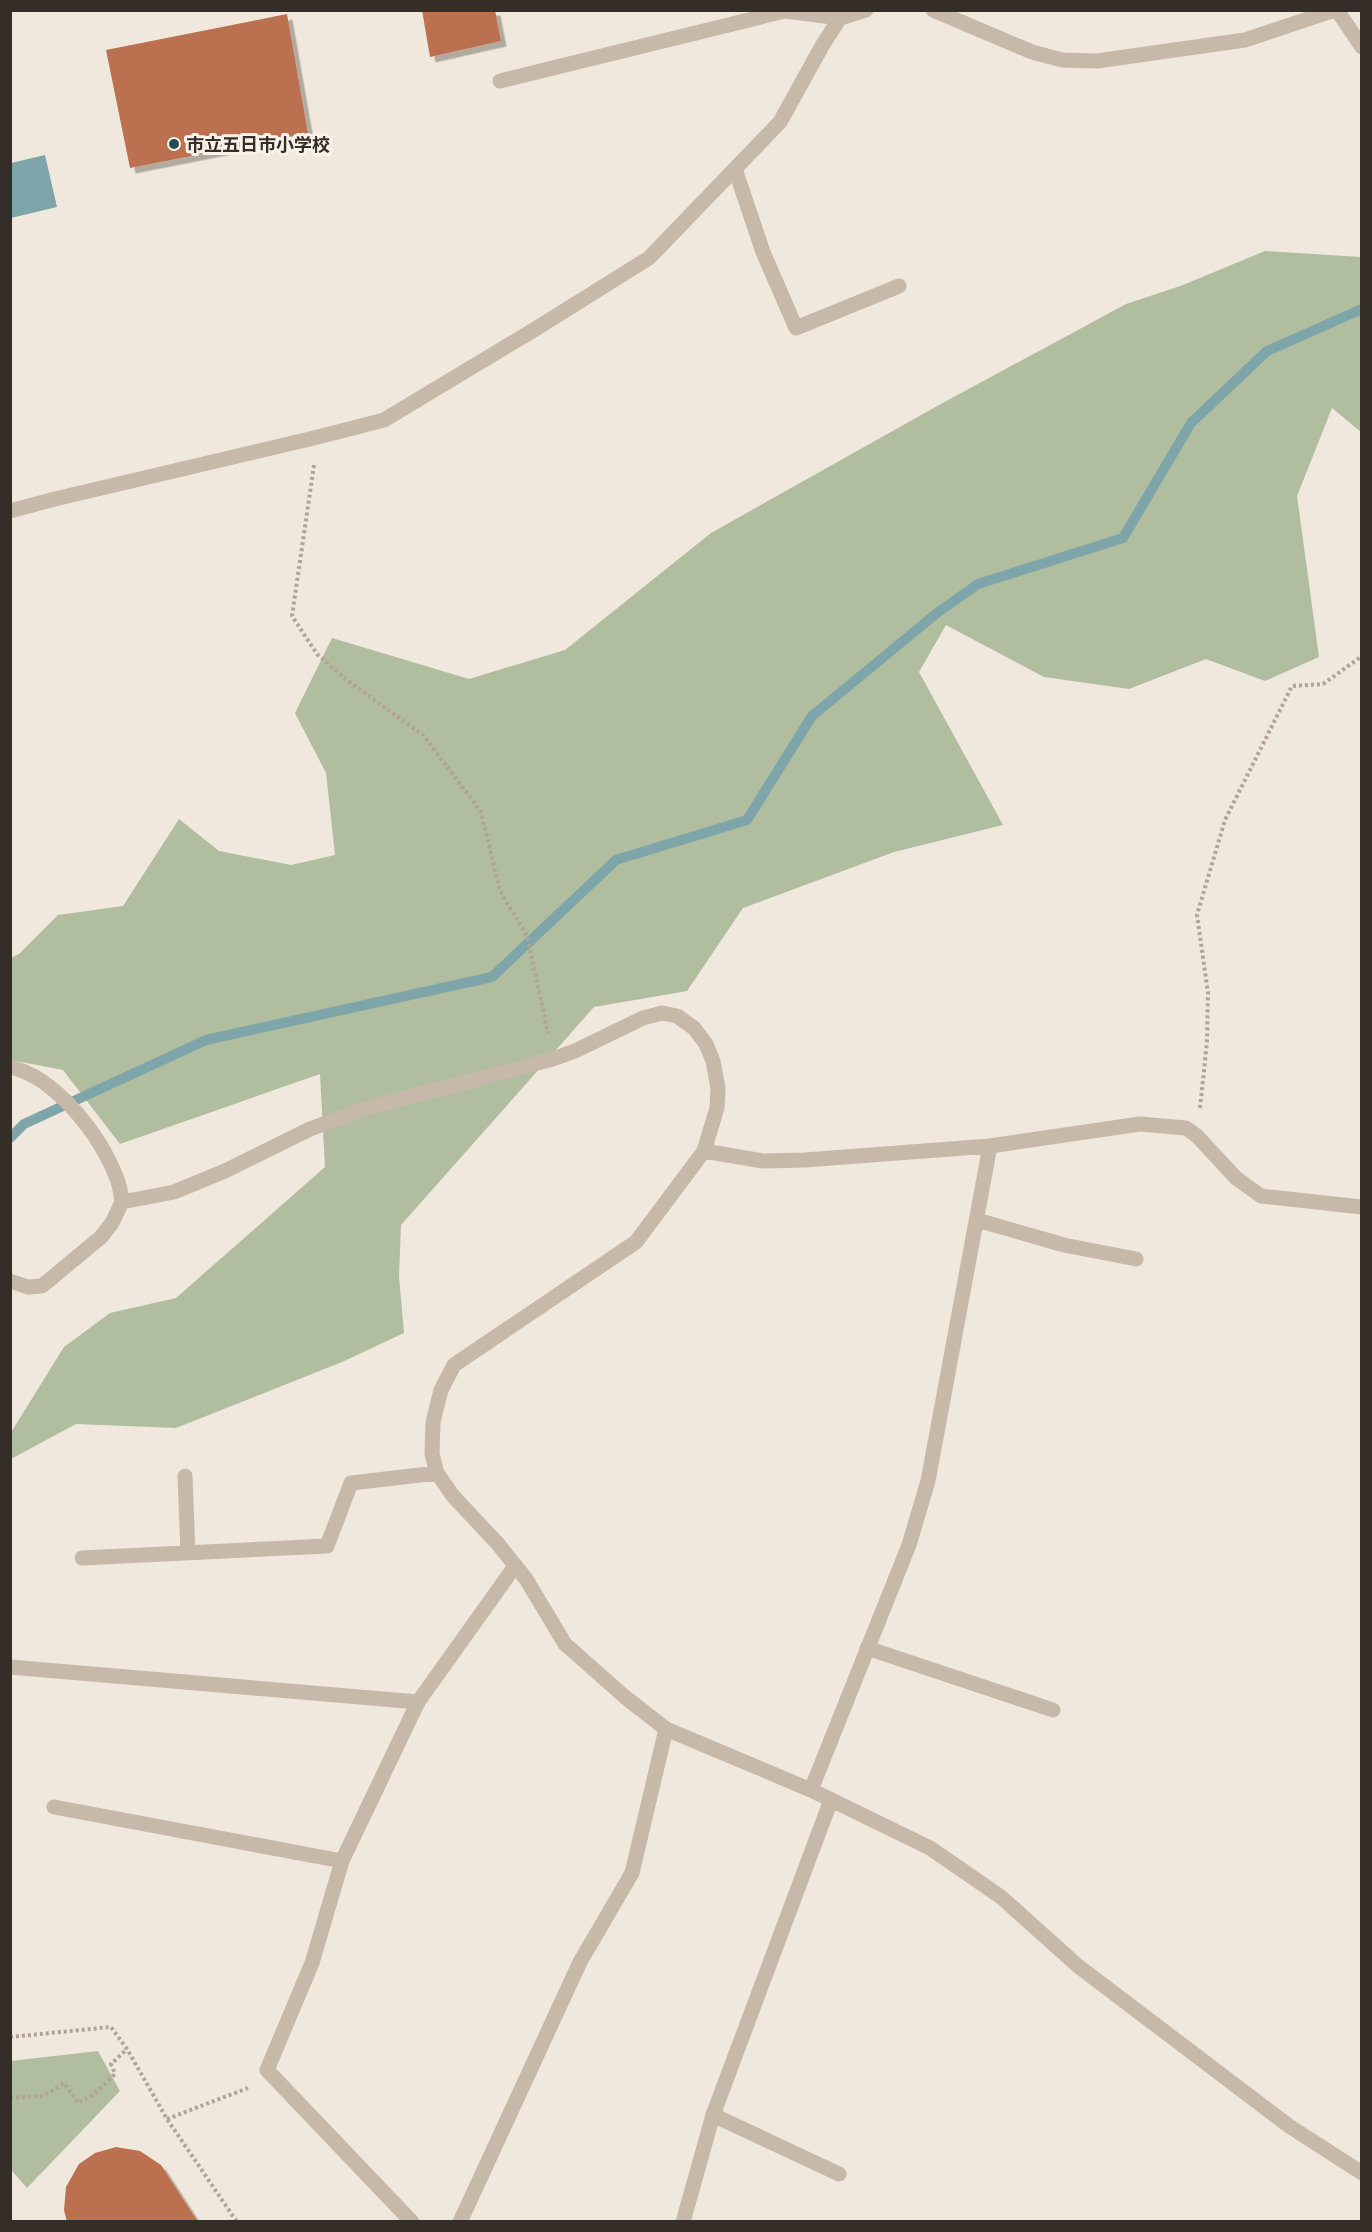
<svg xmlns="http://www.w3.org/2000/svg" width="1372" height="2232" viewBox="0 0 1372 2232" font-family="'Asap Condensed','Noto Sans JP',sans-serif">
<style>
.green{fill:#b0bd9e}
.water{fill:#7ea5aa}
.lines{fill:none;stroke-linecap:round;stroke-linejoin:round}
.stream{stroke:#7ea5aa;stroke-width:10}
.building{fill:#bb714f;filter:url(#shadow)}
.path{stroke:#b2a394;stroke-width:4;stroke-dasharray:3 3;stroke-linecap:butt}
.lane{stroke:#c7b9a9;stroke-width:15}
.street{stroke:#c7b9a9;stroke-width:15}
.poi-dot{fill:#224c52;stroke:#f8f2e8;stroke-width:2}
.labels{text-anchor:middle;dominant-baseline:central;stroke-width:6;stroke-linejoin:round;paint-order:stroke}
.poi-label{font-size:18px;font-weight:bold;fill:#352d28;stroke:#f8f2e8;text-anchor:start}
</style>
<defs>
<filter id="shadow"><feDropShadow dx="5.5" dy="5.5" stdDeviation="0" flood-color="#0004"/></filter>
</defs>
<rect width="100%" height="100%" fill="#f0e8dc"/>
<path class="green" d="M 1265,251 L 1361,257 L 1361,432 L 1332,408 L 1297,496 L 1319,657 L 1265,681 L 1206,659 L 1129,689 L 1044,677 L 946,625 L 919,672 L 1003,825 L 894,852 L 743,908 L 687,991 L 594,1007 L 401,1225 L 399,1276 L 404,1333 L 342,1362 L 176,1428 L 76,1424 L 11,1459 L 10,1434 L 64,1347 L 110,1313 L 176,1298 L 325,1167 L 320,1074 L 120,1144 L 63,1070 L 11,1060 L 10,958 L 19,954 L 58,915 L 123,906 L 179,819 L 219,851 L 291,865 L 335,855 L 326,773 L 295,713 L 332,638 L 469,679 L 565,650 L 711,533 L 939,405 L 1126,304 L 1183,285 Z
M 98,2051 L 120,2091 L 27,2188 L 11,2170 L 11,2061 Z"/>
<path class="water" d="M 45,155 L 57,207 L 11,218 L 11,163 Z"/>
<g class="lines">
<path class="stream" d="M 10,1138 L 24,1124 L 206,1040 L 492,977 L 616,860 L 747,820 L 812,716 L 937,613 L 978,584 L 1123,538 L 1191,423 L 1267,351 L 1362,309"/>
</g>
<path class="building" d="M 422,10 L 495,10 L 501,41 L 430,57 Z
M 287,14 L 308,133 L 130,168 L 106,50 Z
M 116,2147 L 140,2151 L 161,2165 L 198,2222 L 67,2222 L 64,2210 L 66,2187 L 79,2164 L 95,2153 Z"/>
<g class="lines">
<path class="path" d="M 314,465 L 292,616 L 317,654 L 348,681 L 423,735 L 481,812 L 500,891 L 527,936 L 548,1033
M 1200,1108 L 1207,1042 L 1208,993 L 1197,915 L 1225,820 L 1292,686 L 1323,684 L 1362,656
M 10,2037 L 111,2027 L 127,2049 L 167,2119 L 237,2222
M 10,2098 L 43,2096 L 64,2083 L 78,2103 L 94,2094 L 115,2074 L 111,2064 L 127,2049
M 167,2119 L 248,2088"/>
<path class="lane" d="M 735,169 L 763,252 L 796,328 L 899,286
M 867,1648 L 1053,1710
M 713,2115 L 839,2174
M 412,2222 L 267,2070 L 312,1963 L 342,1861 L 418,1702 L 515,1566
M 460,2222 L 580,1962 L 632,1873 L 666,1729"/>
<path class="street" d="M 933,10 L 1032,52 L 1062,60 L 1097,61 L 1245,40 L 1335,10
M 1337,10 L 1362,47
M 500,81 L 785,11 L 840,18
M 10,511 L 55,499 L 318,437 L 384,420 L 537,328 L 649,258 L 780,122 L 822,46 L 840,18 L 866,10
M 10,1067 C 56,1077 101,1136 117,1179 C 120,1186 121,1194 122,1202
M 704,1151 L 763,1161 L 805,1160 L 990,1146 L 1140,1124 L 1186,1128 L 1197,1136 L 1236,1178 L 1261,1196 L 1362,1207
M 977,1220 L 1064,1245 L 1136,1259
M 10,1281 L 28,1287 L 42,1286 L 101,1237 L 112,1223 L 122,1202 L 174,1192 L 225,1171 L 310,1129 L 364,1109 L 553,1059 L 575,1051 L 643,1018 L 662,1013 L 677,1016 L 694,1028 L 706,1044 L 713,1061 L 718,1088 L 717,1108 L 704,1151 L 636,1242 L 454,1365 L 441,1390 L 433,1422 L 432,1454 L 437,1473 L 453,1496 L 498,1544 L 526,1579 L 565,1644 L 625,1697 L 666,1729 L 811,1790 L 930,1848 L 1001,1897 L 1078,1966 L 1289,2126 L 1362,2173
M 185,1476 L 188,1553
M 82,1558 L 327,1546 L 351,1483 L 437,1473
M 10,1667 L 418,1702
M 811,1790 L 909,1545 L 928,1481 L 990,1146
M 54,1807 L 342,1861
M 683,2222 L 713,2115 L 831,1800"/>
</g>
<circle class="poi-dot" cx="174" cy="144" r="6"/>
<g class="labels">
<g class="poi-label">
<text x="186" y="144">市立五日市小学校</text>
</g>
</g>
<rect width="1372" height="2232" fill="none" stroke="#352d28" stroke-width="24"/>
</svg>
